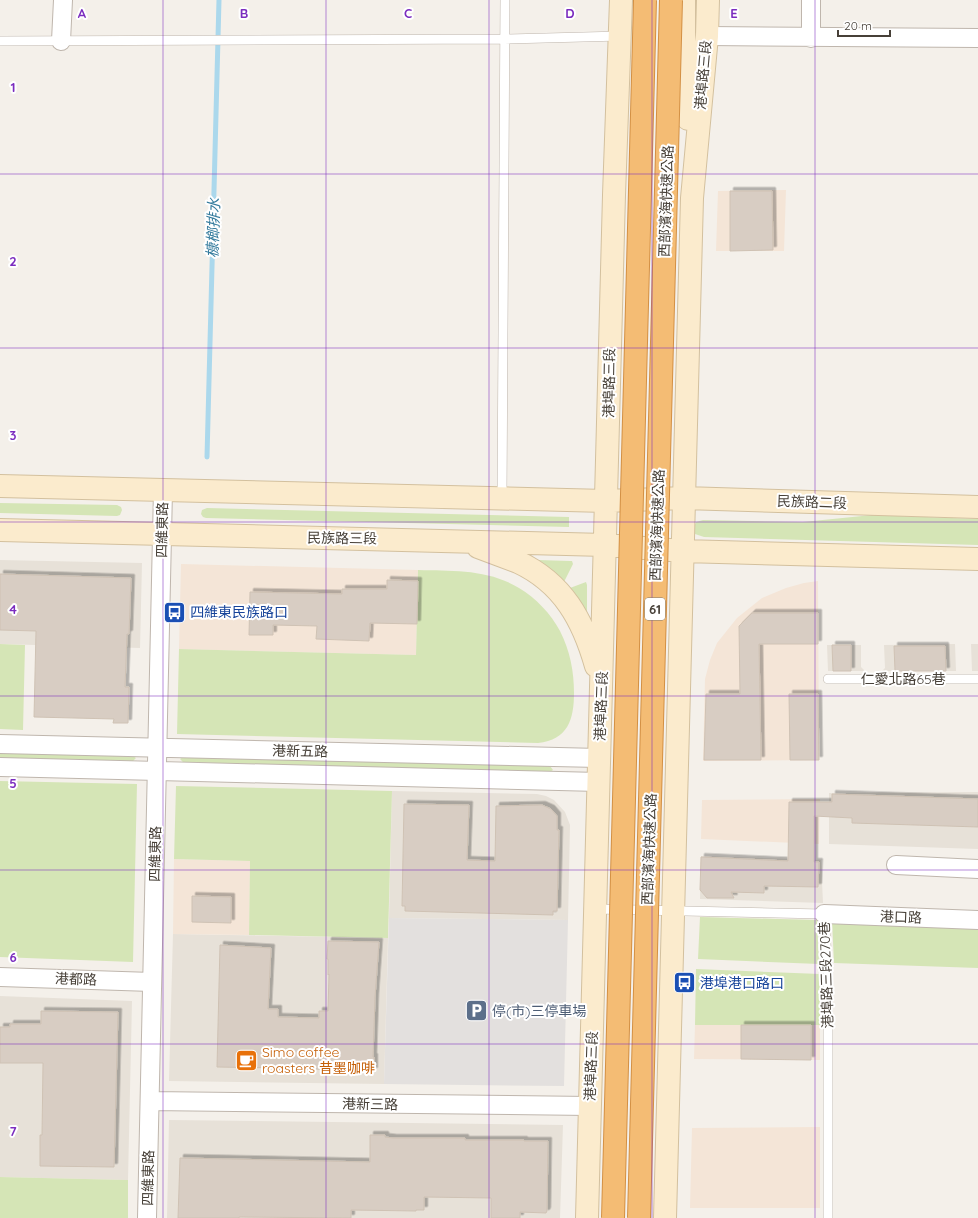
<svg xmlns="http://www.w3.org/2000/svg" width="978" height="1218" viewBox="0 0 978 1218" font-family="Quicksand,'Noto Sans TC',sans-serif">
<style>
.residential{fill:#e7e1d8}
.commercial{fill:#f4e5d7}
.green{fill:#d5e5b6}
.parking{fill:#e3e0de}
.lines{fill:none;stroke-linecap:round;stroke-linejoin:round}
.stream{stroke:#abd8ec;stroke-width:5}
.building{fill:#d8cdc3;stroke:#cfc2b4;filter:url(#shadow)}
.lane-casing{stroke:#bfb6ad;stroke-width:10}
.street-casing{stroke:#bfb6ad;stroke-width:20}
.secondary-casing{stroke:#d3c09e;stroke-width:24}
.lane{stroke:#fff;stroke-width:9}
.street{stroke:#fff;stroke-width:18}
.secondary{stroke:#fbebcd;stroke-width:22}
.highway-bridge-casing{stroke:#d39044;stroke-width:24;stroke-linecap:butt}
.highway-bridge{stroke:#f4bc74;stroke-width:22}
.grid{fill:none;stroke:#7b2cbf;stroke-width:1;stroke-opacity:0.55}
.labels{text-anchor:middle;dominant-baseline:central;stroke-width:4;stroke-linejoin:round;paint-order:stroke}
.shield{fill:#fff;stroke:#7e7974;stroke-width:1}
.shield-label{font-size:13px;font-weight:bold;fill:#474038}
.street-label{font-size:14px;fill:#474038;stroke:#fff}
.transit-label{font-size:14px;fill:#164399;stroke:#fff;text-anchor:start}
.service-label{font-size:14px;fill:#4e5e75;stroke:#fff;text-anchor:start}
.food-label{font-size:14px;fill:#c56008;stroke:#fff;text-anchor:start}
.water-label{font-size:15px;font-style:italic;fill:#347b9d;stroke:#fff}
.grid-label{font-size:13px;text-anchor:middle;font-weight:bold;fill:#7b2cbf;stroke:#fff;stroke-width:4;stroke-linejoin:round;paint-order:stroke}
</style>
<defs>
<filter id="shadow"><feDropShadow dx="3.5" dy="-3.5" stdDeviation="0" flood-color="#0004"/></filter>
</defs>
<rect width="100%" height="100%" fill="#f4f0ea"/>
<path class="residential" d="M 0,560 L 142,563 L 140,648 L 0,644 Z
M 955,644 L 956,671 L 882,671 L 885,668 L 884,645 Z
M 971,644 L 978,644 L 978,671 L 972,671 Z
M 827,645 L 861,645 L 861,667 L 865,671 L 828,671 Z
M 392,791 L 537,794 L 546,796 L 554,800 L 565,812 L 570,825 L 568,920 L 389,918 Z
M 978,792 L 978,849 L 829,844 L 829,793 Z
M 701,856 L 821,860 L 823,903 L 700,899 Z
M 173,934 L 388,938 L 384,1084 L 169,1081 Z
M 0,996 L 132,1001 L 128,1180 L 0,1177 Z
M 169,1120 L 563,1125 L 560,1218 L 167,1218 Z"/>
<path class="commercial" d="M 786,190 L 784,251 L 716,251 L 718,191 Z
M 181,564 L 418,570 L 416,655 L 179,649 Z
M 818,581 L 819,760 L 703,761 L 705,679 L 710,660 L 717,643 L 737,618 L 762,598 L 786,588 L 804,583 Z
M 820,799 L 819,844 L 701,839 L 702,800 Z
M 174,859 L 250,861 L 249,935 L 173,934 Z
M 695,1025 L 820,1025 L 820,1060 L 694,1059 Z
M 820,1127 L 820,1208 L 690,1208 L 692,1128 Z"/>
<path class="green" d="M 0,503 L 117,505 L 121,507 L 122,510 L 120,515 L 117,516 L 0,513 Z
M 207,508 L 569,517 L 569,527 L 206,518 L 203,517 L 201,514 L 202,510 Z
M 872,515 L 978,519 L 978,545 L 704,537 L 695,534 L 694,527 L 696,522 L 703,520 L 803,522 Z
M 537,560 L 570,561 L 572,561 L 573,564 L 564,582 Z
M 418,570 C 453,571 488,569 519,588 C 536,598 551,614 560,631 C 570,651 574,671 574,693 C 574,719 568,740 538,743 L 177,734 L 179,649 L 416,655 Z
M 586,582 L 587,585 L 587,611 L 585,612 L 570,588 Z
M 0,644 L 25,645 L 23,730 L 0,729 Z
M 0,753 L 133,756 L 136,758 L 133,761 L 0,758 Z
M 183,757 L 550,766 L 553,770 L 550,772 L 183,762 L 180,759 Z
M 0,781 L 137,784 L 133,962 L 0,957 Z
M 176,786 L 392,791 L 388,938 L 249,935 L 250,861 L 174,859 Z
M 700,917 L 817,920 L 819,964 L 698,959 Z
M 832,920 L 978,926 L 978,968 L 834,963 Z
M 696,969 L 820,974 L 820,1025 L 695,1025 Z
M 0,1177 L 128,1180 L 128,1218 L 0,1218 Z"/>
<path class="parking" d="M 389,918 L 568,920 L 564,1086 L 384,1084 Z"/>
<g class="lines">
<path class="stream" d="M 207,457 L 219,0"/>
</g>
<path class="building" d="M 730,191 L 772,191 L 773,250 L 730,251 Z
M 0,574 L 131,578 L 129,634 L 127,634 L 125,687 L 129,687 L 128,723 L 113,723 L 114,719 L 34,717 L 36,631 L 0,630 Z
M 387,580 L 418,581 L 417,624 L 370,623 L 369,641 L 316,639 L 317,626 L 273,625 L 273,635 L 249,635 L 250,592 L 342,594 L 342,589 L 387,589 Z
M 752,613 L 818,613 L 818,644 L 759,644 L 761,760 L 704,760 L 706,694 L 740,694 L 739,626 Z
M 832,645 L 851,645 L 851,671 L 833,671 Z
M 894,646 L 945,646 L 946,671 L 895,671 Z
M 789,694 L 818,694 L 819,760 L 790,760 Z
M 832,794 L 978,799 L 978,827 L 852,823 L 852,818 L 814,816 L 814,862 L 819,862 L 818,887 L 764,886 L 764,893 L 731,892 L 734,898 L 707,898 L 700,890 L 701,857 L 788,861 L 789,802 L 832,802 Z
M 404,804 L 469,805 L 467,860 L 495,861 L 496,806 L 542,805 L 551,809 L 557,816 L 557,830 L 559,830 L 557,911 L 553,911 L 553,915 L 405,911 L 405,906 L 402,906 Z
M 192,896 L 231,897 L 231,923 L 192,922 Z
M 328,941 L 379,942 L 375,997 L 373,1057 L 374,1057 L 374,1071 L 315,1069 L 315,1071 L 279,1070 L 279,1068 L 217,1067 L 220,945 L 271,948 L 268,1009 L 278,1009 L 278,1017 L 319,1018 L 319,1011 L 328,1011 L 329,974 L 328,975 L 328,959 L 327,959 Z
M 41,1011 L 118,1012 L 114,1167 L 40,1166 L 40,1135 L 42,1135 L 43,1063 L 0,1063 L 0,1027 L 10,1027 L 10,1024 L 41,1024 Z
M 741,1025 L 811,1025 L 811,1060 L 741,1059 Z
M 370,1135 L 385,1135 L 385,1137 L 393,1138 L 465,1138 L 465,1140 L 524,1140 L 524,1141 L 548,1141 L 547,1211 L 546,1213 L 520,1212 L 520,1218 L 491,1218 L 491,1198 L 424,1197 L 424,1210 L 416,1210 L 416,1211 L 351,1210 L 351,1218 L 239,1217 L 239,1218 L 178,1218 L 180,1158 L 370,1162 Z"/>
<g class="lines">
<defs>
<path id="lane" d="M 0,41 L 505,39 L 621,36
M 502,499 L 505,0
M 828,679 L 978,679
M 595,909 L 824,914 L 828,973 L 828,1218"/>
<path id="street" d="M 707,36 L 978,38
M 811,38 L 811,0
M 61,41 L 63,0
M 0,744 L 599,758
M 0,767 L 599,782
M 896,865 L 978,869
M 824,914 L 978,920
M 0,977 L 152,982
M 150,1101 L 590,1106
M 147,1218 L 163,490"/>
<path id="secondary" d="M 684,0 L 684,32 L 688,119
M 0,486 L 606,501 L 684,498 L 978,507
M 0,530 L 605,545 L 683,551 L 978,559
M 478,547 C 491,552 505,557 518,562 C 563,583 583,620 596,666
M 587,1218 L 614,195 L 621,0
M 665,1218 L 692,198 L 707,36 L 708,0"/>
</defs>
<use href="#lane" class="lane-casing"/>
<use href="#street" class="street-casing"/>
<use href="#secondary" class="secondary-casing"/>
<use href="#lane" class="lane"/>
<use href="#street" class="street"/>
<use href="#secondary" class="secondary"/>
<defs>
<path id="highway-bridge" d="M 613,1218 L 645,0
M 639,1218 L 671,0"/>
</defs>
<use href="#highway-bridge" class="highway-bridge-casing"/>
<use href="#highway-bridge" class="highway-bridge"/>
</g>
<path class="grid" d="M 163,0 L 163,1218M 326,0 L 326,1218M 489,0 L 489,1218M 652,0 L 652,1218M 815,0 L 815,1218M 0,174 L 978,174M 0,348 L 978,348M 0,522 L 978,522M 0,696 L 978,696M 0,870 L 978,870M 0,1044 L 978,1044"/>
<defs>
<symbol id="bus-square" viewBox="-11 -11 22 22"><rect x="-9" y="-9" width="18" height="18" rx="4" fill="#1a4fb4" stroke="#fff"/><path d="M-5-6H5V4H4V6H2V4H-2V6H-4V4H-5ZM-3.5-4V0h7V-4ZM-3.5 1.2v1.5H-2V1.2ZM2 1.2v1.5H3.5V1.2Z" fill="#fff"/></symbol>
<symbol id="parking-square" viewBox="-11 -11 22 22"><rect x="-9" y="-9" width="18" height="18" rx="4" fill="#5c6f8a" stroke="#fff"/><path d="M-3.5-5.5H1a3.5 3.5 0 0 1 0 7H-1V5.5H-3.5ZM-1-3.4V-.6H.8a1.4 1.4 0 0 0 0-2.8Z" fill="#fff"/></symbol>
<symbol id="cafe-square" viewBox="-11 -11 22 22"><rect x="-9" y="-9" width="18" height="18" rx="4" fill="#e8710a" stroke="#fff"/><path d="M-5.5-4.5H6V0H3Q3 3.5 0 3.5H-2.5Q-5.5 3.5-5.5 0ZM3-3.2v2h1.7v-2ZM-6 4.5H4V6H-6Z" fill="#fff"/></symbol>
</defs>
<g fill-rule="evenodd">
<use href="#bus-square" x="162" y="600" width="25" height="25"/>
<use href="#bus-square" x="672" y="970" width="25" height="25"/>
<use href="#parking-square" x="464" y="998" width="25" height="25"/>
<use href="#cafe-square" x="234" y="1048" width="25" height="25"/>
</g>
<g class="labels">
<rect class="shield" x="645" y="598" width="20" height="22" rx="3"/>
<g class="shield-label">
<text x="655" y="609">61</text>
</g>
<g class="street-label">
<text transform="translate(703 75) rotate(-85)">港埠路三段</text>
<text transform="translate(666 201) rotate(-88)">西部濱海快速公路</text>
<text transform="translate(609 383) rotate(-89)">港埠路三段</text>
<text transform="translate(812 502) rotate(2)">民族路二段</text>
<text transform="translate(657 525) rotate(-88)">西部濱海快速公路</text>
<text transform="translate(162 530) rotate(-89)">四維東路</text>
<text transform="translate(342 538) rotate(1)">民族路三段</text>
<text x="903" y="679">仁愛北路65巷</text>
<text transform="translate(601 706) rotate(-88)">港埠路三段</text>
<text transform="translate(300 751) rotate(1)">港新五路</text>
<text transform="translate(649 849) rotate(-88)">西部濱海快速公路</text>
<text transform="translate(155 854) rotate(-89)">四維東路</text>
<text transform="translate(901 917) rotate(2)">港口路</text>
<text transform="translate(826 975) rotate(-92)">港埠路三段270巷</text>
<text transform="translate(76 979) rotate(2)">港都路</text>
<text transform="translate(591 1066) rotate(-88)">港埠路三段</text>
<text transform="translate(370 1104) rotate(1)">港新三路</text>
<text transform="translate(148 1178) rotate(-89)">四維東路</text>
</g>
<g class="transit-label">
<text x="190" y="612">四維東民族路口</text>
<text x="700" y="983">港埠港口路口</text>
</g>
<g class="service-label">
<text x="492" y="1011">停(市)三停車場</text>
</g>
<g class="food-label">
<text x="262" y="1052">Simo coffee<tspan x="262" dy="16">roasters 昔墨咖啡</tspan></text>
</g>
<g class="water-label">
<text transform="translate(213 228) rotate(-88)">槺榔排水</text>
</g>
</g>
<g class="grid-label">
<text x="82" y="18">A</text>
<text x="244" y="18">B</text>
<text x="408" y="18">C</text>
<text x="570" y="18">D</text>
<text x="734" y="18">E</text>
<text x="13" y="92">1</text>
<text x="13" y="266">2</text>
<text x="13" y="440">3</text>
<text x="13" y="614">4</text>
<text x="13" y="788">5</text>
<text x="13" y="962">6</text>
<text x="13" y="1136">7</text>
</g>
<path d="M838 30v6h52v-6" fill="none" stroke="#474038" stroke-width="2"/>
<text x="844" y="30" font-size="12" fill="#474038" stroke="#ffffff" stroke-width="3" paint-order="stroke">20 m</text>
</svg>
